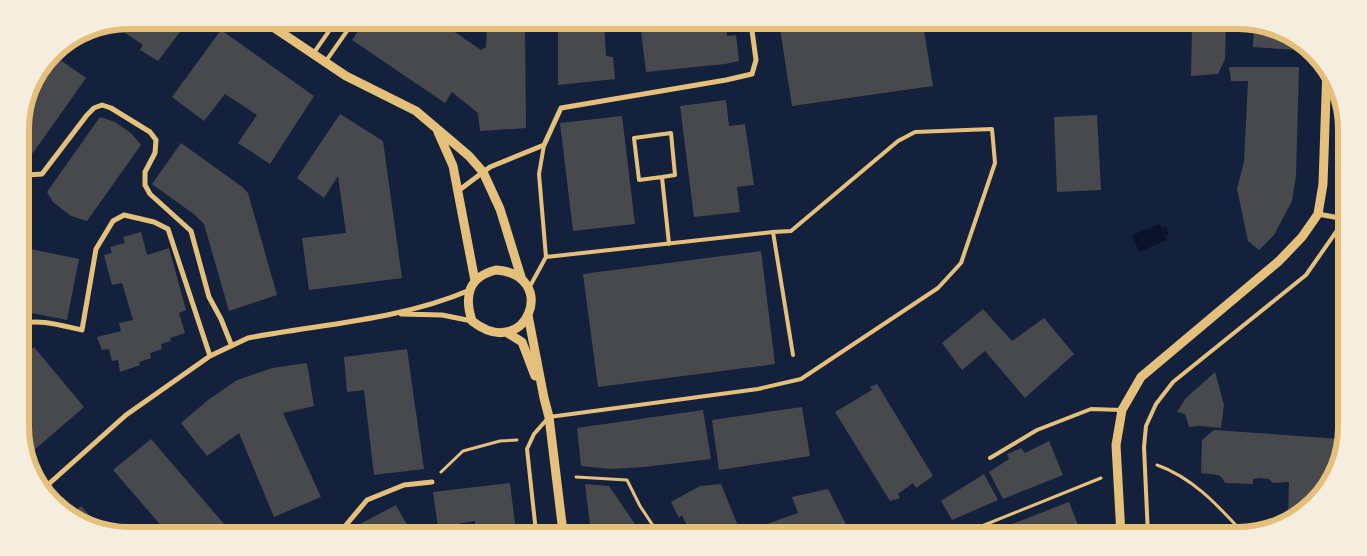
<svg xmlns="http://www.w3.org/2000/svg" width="1367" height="556" viewBox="0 0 1367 556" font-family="'PT Sans',sans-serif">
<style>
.water{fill:#0b132b}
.building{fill:#48494c}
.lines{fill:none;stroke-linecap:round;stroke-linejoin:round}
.path{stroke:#e5c07b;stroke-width:3}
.service{stroke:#e5c07b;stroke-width:4}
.minor{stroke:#e5c07b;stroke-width:5}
.tertiary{stroke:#e5c07b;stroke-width:9}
.rim{fill:none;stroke:#e5c07b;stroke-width:6}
</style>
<rect width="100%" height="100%" fill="#14213d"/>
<path class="water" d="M 1160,224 L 1162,228 L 1166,226 L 1169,234 L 1165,236 L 1167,240 L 1139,252 L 1132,235 Z"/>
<path class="building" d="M 128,20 L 189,20 L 158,61 L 140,50 L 143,45 L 111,23 Z
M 365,21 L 440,22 L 481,50 L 486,47 L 487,22 L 525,22 L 526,128 L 480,131 L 478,113 L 452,92 L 445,103 L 352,40 Z
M 558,22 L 604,22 L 606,56 L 613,57 L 615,79 L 558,85 Z
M 640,23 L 726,23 L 727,36 L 736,35 L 739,61 L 725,64 L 646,72 Z
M 814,24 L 923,24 L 933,86 L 792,106 L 780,29 Z
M 1192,25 L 1226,26 L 1225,59 L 1218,74 L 1191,76 Z
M 1254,26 L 1274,26 L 1297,42 L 1296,50 L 1253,47 Z
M 221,30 L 314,96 L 270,164 L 238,143 L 257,115 L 225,94 L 204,121 L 172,97 Z
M 52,54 L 86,78 L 33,153 L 20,144 L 20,121 L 31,81 Z
M 1229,67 L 1299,67 L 1296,176 L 1292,201 L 1274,235 L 1259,250 L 1248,241 L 1237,189 L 1244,162 L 1248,81 L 1231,81 Z
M 726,100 L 729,126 L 745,124 L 754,185 L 737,187 L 740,212 L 694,217 L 680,106 Z
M 340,114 L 383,141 L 402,278 L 309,290 L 302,238 L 346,233 L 338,176 L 324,198 L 297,178 Z
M 1097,115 L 1101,190 L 1057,192 L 1054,117 Z
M 622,116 L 635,224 L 573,231 L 560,123 Z
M 100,117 L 115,122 L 131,133 L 141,145 L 87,221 L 71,216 L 53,202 L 47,192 Z
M 181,143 L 241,186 L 248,193 L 277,295 L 229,311 L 204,224 L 195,215 L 152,184 Z
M 141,232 L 147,255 L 169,248 L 186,310 L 179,313 L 185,333 L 170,338 L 171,341 L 161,344 L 162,349 L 150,353 L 151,358 L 139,362 L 140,365 L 120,372 L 118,360 L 112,361 L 109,349 L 102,350 L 97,337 L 121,331 L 119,323 L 133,320 L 122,283 L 112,285 L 104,255 L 112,253 L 110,247 L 125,243 L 123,237 Z
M 21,247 L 79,259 L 67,320 L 21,311 Z
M 761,251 L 775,364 L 598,387 L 583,274 Z
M 983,309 L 1012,341 L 1044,318 L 1074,354 L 1025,398 L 985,351 L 962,370 L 942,343 Z
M 34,347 L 84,407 L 26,457 L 22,448 L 22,357 Z
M 407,349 L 424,469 L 374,475 L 364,390 L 347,392 L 344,357 Z
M 307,363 L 314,406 L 283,413 L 321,497 L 274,517 L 239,433 L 207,456 L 181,423 L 208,400 L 237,380 L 272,368 Z
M 1215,372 L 1224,405 L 1221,428 L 1199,426 L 1189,427 L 1185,414 L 1177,412 L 1185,399 Z
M 877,384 L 933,476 L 916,488 L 913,483 L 898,494 L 900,498 L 890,501 L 835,412 L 872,390 L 870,387 Z
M 802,407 L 810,456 L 719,470 L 712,420 Z
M 703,410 L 711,459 L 644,467 L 611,469 L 581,466 L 577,428 Z
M 1214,430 L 1341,439 L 1341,463 L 1304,514 L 1288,520 L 1289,482 L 1273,483 L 1269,479 L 1259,478 L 1253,479 L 1253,484 L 1225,483 L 1222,478 L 1218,475 L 1201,473 L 1202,440 Z
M 151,439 L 230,531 L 165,530 L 113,470 Z
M 1049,441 L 1063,475 L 1003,499 L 989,472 L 1009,459 L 1007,454 L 1021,448 L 1025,453 Z
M 984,474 L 998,500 L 952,520 L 941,501 Z
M 510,483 L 516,532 L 476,532 L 475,521 L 438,527 L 433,492 Z
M 585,484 L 609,486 L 641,533 L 591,533 Z
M 721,484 L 741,533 L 690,533 L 682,515 L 679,518 L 671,502 L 700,486 Z
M 828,489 L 851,534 L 742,533 L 798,513 L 792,497 Z
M 1069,502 L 1082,535 L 986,535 L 986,534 Z
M 396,505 L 411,532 L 361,531 L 358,525 Z
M 81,506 L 102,530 L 93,530 L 70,515 Z"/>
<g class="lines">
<path class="path" d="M 1157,465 C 1194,478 1220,508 1246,536
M 441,472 L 463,451 L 500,441 L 517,440
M 576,477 L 627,480 L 640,506 L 658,533
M 962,534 L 1101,478"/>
<path class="service" d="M 313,54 L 336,21
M 326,61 L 354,21
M 662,177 L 675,175 L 671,133 L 634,138 L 639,180 L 662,177 L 669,244
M 546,257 L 773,232 L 793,355
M 529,288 L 546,257 L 539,174 L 544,145
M 990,458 L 1037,430 L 1091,409 L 1122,410
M 536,532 L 527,449 L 534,434 L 549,417 L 758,389 L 801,379 L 938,288 L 961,263 L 995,163 L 992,129 L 915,132 L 898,141 L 791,231 L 773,232
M 1148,535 L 1144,447 L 1146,426 L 1156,404 L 1173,382 L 1306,275 L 1336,232 L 1343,219 L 1345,210"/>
<path class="minor" d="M 21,179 L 27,175 L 42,174 L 87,115 L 94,108 L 102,105 L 111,108 L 150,132 L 156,140 L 155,153 L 145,172 L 145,185 L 150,194 L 191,231 L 209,297 L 221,319 L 231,344
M 458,191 L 490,167 L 544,145 L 561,108 L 726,80 L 752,74 L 756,60 L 751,23
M 1318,214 L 1345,219
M 401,314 L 442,315 L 472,321
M 21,325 C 34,317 67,327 82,330 L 96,249 L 113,221 L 124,215 L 154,222 L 168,229 L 210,356
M 42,490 L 126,415 L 210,356 L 248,338 C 322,324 400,320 470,290
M 341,531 L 367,500 L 404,485 L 432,482"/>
<path class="tertiary" d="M 264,21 L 346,76 L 416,111 L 469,156 L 483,172 L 500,209 L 522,280
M 438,132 L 453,166 L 475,281
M 496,270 C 560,274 527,364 472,321 C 464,296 468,277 496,270 Z
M 528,315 L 544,398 L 549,417 L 563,532
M 506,332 L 522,342 L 535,376
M 1121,535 L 1116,445 L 1122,410 L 1141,377 L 1279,261 L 1302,237 L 1318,214 L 1323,184 L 1327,67"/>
</g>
<path d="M0 0H1367V556H0ZM129 29H1238A100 100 0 0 1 1338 129V427A100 100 0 0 1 1238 527H129A100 100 0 0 1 29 427V129A100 100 0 0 1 129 29Z" fill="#f5edde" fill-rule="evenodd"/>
<path class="rim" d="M129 29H1238A100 100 0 0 1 1338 129V427A100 100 0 0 1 1238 527H129A100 100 0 0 1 29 427V129A100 100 0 0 1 129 29Z"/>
</svg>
